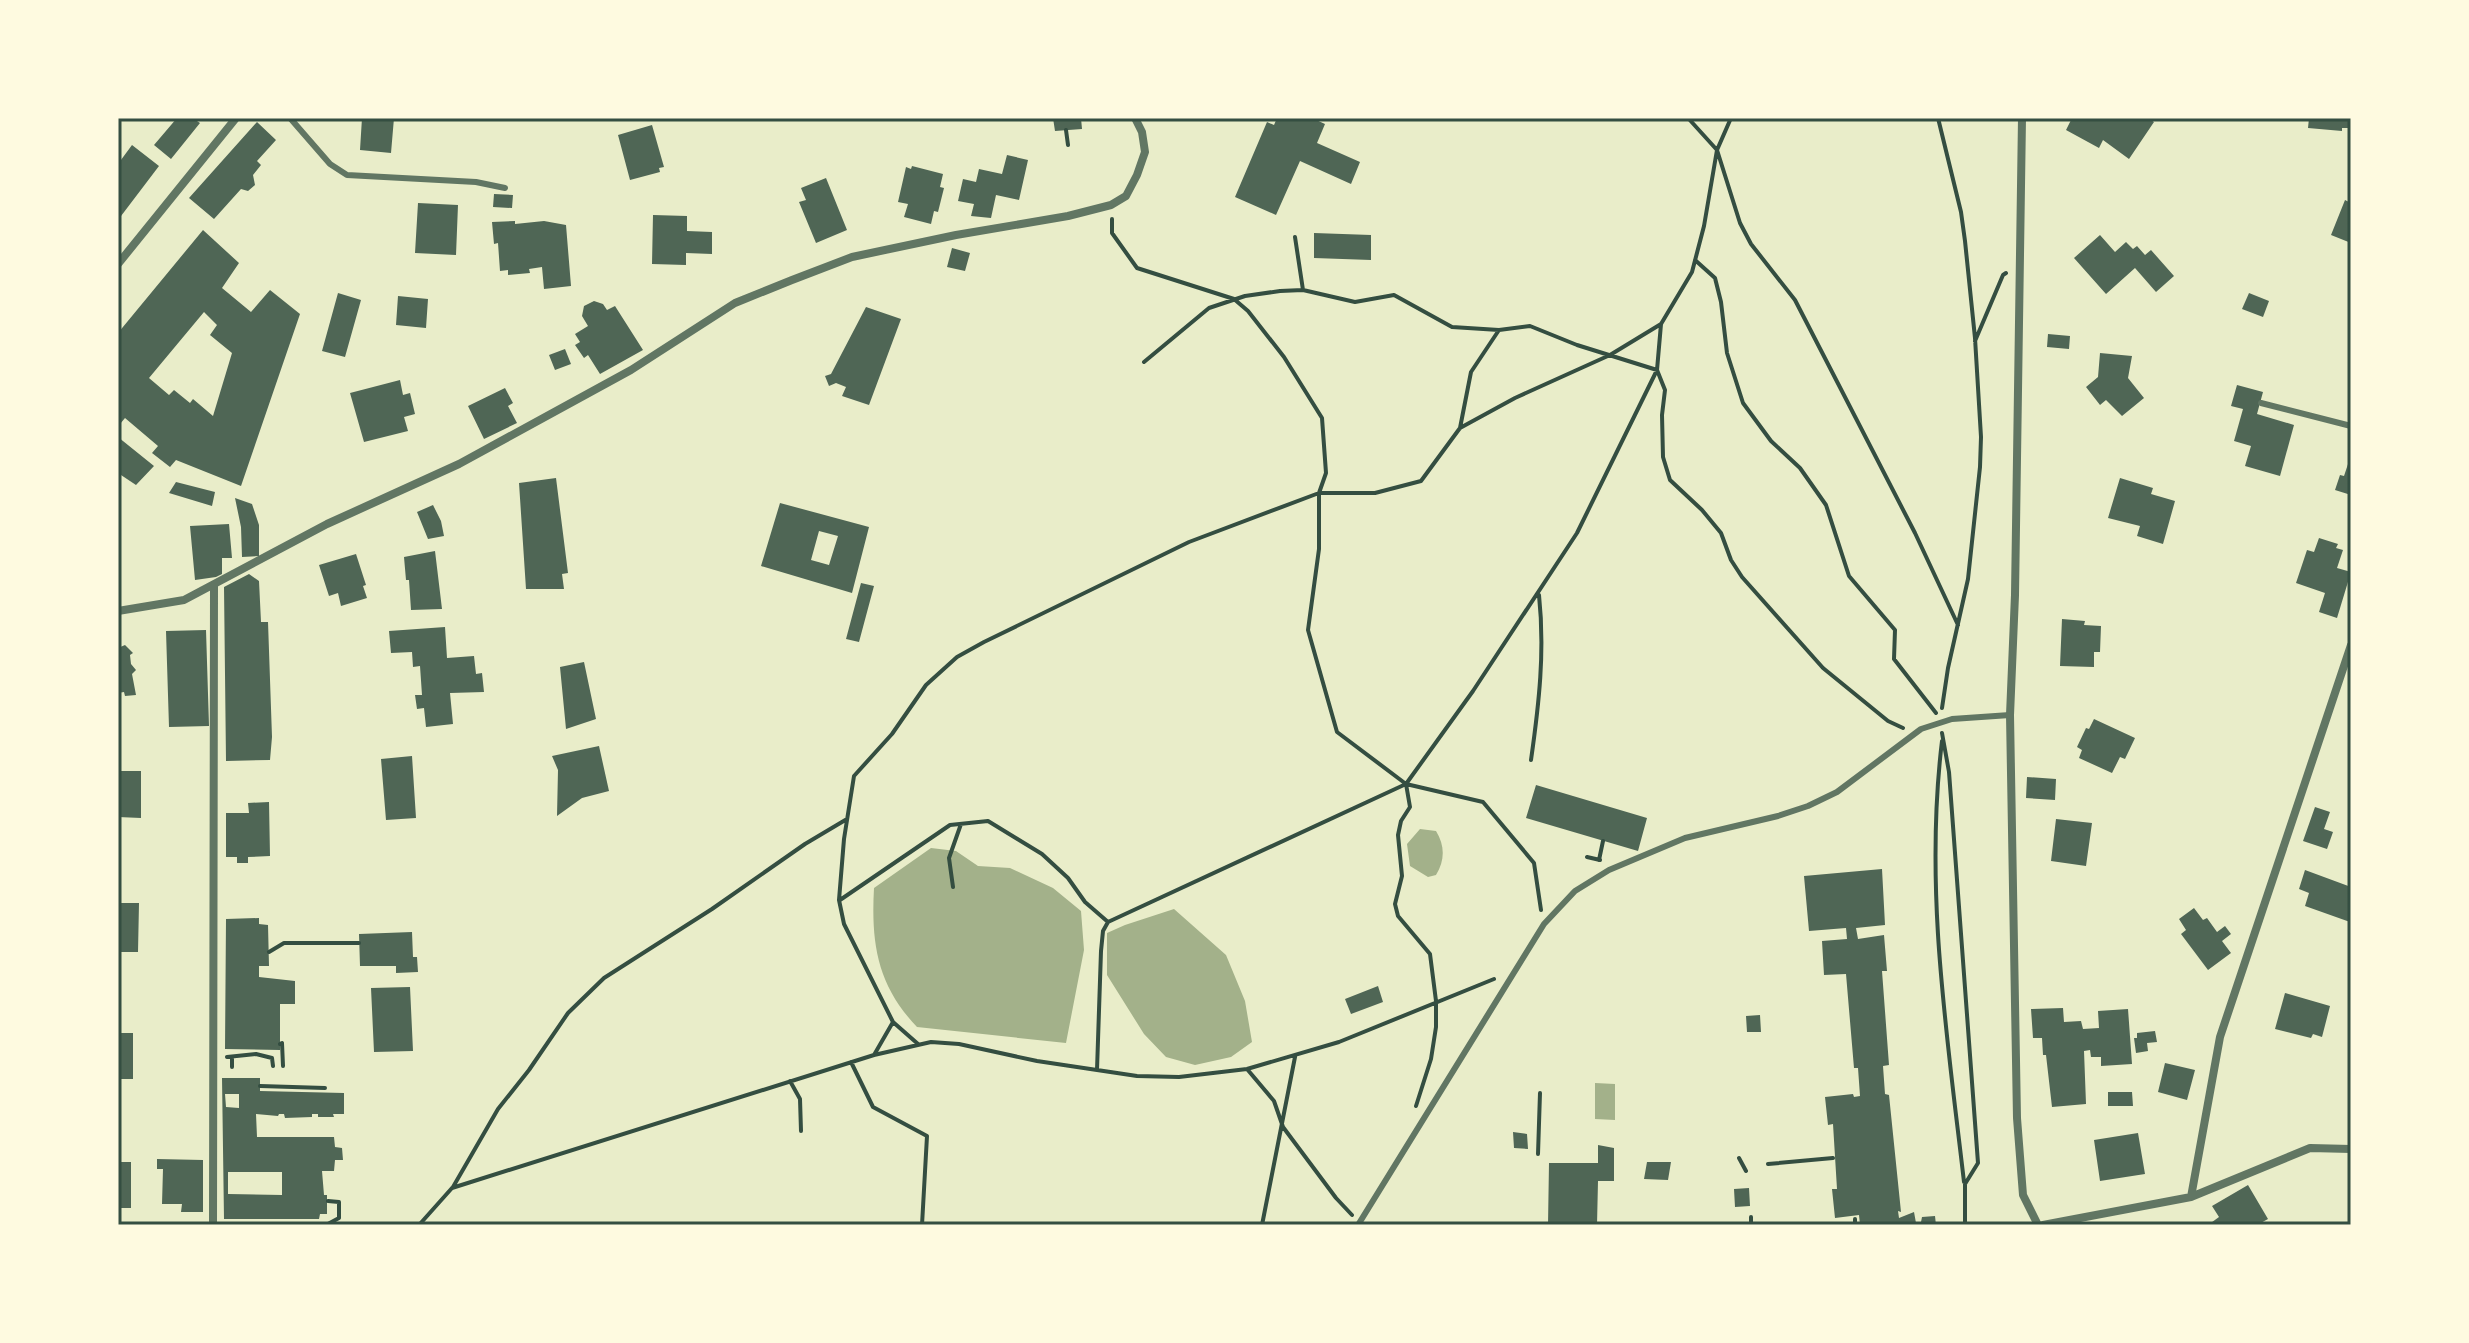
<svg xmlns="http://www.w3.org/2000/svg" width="2469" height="1343" viewBox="0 0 2469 1343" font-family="Roboto,sans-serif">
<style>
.water{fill:#a3b18a}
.building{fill:#4f6655;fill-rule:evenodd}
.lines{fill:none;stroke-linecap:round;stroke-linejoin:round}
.path{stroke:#344e41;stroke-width:4}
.service{stroke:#617663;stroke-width:6}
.minor{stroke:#617663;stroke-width:8}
.neatline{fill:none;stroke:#344e41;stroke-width:3}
</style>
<rect width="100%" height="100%" fill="#e9edc9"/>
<path class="water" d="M 1420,829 L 1436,831 C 1445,846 1445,860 1436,875 L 1428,877 L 1410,866 L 1407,844 Z
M 931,848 L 956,851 L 978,866 L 1010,868 L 1053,888 L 1081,911 L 1084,950 L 1066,1043 L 917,1027 C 877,985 871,943 874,888 Z
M 1174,909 L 1226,955 L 1245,1001 L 1252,1042 L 1231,1057 L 1195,1065 L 1166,1057 L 1144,1034 L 1107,975 L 1107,933 L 1125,925 Z
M 1595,1083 L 1615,1084 L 1615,1120 L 1595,1119 Z"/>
<path class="building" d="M 177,118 L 199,118 L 197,121 L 200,123 L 171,159 L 154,145 Z
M 362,118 L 394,118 L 391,153 L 360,150 Z
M 1053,118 L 1081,118 L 1082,129 L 1055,131 Z
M 1277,118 L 1312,118 L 1325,124 L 1317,143 L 1360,162 L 1351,184 L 1300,161 L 1276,215 L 1235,197 L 1267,122 L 1274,125 Z
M 2072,118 L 2148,118 L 2154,122 L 2129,159 L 2103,140 L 2099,148 L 2066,130 Z
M 2309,118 L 2351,118 L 2351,128 L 2342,128 L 2342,131 L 2308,128 Z
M 257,122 L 276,140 L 257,161 L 261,165 L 253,175 L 255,185 L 248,191 L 241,189 L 214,219 L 189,198 Z
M 652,125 L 664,167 L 659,168 L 660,172 L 630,180 L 618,135 Z
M 132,145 L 159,166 L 118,220 L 118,164 Z
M 1007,155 L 1028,160 L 1019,200 L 996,195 L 991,218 L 971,216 L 974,204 L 958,201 L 963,179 L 976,182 L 979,169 L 1002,174 Z
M 912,166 L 943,174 L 940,187 L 944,188 L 938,212 L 934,211 L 931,224 L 904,217 L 908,204 L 898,202 L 906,167 L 911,169 Z
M 826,178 L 847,230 L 816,243 L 799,202 L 806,200 L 801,188 Z
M 494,194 L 513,195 L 512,208 L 493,207 Z
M 2345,200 L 2351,203 L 2351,243 L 2331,235 Z
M 418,203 L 458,205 L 456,255 L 415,253 Z
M 653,215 L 687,216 L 687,231 L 712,232 L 712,254 L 686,253 L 686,265 L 652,264 Z
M 515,221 L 515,224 L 544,221 L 566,225 L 571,286 L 544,289 L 542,267 L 529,269 L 530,273 L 508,275 L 508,270 L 500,271 L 498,243 L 494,244 L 492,222 Z
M 203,230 L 239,263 L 222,288 L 251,312 L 270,290 L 300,314 L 241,486 L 176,460 L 170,467 L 152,453 L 158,446 L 125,418 L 120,424 L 118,422 L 118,333 ZM 204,312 L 217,325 L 210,335 L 232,353 L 213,416 L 193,399 L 190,403 L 174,390 L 169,395 L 149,378 Z
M 1314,233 L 1371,235 L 1371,260 L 1314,258 Z
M 2100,235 L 2115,252 L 2126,242 L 2133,249 L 2137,246 L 2145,255 L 2151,250 L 2174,276 L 2156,292 L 2135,268 L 2106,294 L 2074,258 Z
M 952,248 L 970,253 L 965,271 L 947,267 Z
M 338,293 L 361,300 L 345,357 L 322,351 Z
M 2249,293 L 2269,301 L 2263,317 L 2242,309 Z
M 398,296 L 428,299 L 426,328 L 396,325 Z
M 594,301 L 603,304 L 607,310 L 615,306 L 643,350 L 600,374 L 588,355 L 584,358 L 575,345 L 580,342 L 575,334 L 588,326 L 582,316 L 584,306 Z
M 866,307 L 901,319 L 869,405 L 842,396 L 846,387 L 836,383 L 829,386 L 825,376 L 831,374 Z
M 2048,334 L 2070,336 L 2069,349 L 2047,347 Z
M 565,349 L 571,364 L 555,370 L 549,355 Z
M 2100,353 L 2132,356 L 2128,378 L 2144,398 L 2122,416 L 2106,400 L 2100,405 L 2086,387 L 2098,377 Z
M 400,380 L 403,395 L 410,393 L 415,414 L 404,417 L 408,431 L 364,442 L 350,393 Z
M 2237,385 L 2263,392 L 2257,414 L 2294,425 L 2280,476 L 2245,466 L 2251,446 L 2234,441 L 2243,409 L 2231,406 Z
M 505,388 L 513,403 L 508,406 L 517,423 L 484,439 L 468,406 Z
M 118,437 L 154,466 L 136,485 L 118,473 Z
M 2351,455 L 2351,495 L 2335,490 L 2340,475 L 2344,476 Z
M 556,478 L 568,573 L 562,574 L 564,589 L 526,589 L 519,483 Z
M 2120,478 L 2153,488 L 2151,494 L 2175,501 L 2163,544 L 2137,536 L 2140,526 L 2108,518 Z
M 176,482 L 215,492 L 212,506 L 169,493 Z
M 235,498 L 252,504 L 259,525 L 259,556 L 242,557 L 241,527 Z
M 780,503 L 869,527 L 852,593 L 761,566 ZM 819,531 L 838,536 L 829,565 L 811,560 Z
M 433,505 L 441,521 L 444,536 L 428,539 L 417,512 Z
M 229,524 L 232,558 L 222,558 L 222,574 L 216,577 L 195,580 L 190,526 Z
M 2319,538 L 2338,544 L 2336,548 L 2343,550 L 2337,568 L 2351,572 L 2337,618 L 2319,612 L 2325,593 L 2296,583 L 2307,550 L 2314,552 Z
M 435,551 L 442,609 L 411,610 L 409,580 L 406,580 L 404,557 Z
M 356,554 L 366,585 L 363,586 L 367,598 L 341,606 L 338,593 L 329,596 L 319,565 Z
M 249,574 L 259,581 L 261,622 L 268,622 L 272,737 L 270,760 L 226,761 L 224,587 Z
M 861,583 L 874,586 L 859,642 L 846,639 Z
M 2062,619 L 2085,621 L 2084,625 L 2101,626 L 2100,652 L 2094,652 L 2094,667 L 2060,666 Z
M 445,627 L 447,658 L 474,656 L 476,674 L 482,673 L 484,692 L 450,693 L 453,724 L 426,727 L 424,708 L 417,709 L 415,695 L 422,695 L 420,666 L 413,667 L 412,652 L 391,653 L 389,631 Z
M 206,630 L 209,726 L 169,727 L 166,631 Z
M 125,645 L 133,653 L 130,655 L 131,664 L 136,670 L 132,674 L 136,695 L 125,696 L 124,692 L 118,693 L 118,648 Z
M 584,662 L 596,719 L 566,729 L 560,667 Z
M 2094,719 L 2135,738 L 2125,759 L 2120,757 L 2112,773 L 2079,758 L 2082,750 L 2077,747 L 2086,728 L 2089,729 Z
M 599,746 L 609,791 L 582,798 L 557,816 L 558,770 L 552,756 Z
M 412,756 L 416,818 L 386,820 L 381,759 Z
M 118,771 L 141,771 L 141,818 L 118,817 Z
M 2027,777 L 2056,779 L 2055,800 L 2026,798 Z
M 1536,785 L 1647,818 L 1638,851 L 1526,818 Z
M 269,802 L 270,856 L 248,857 L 248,863 L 237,863 L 237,857 L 226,857 L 226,813 L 249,813 L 248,803 Z
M 2315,807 L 2330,812 L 2324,829 L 2333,832 L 2327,849 L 2303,841 Z
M 2056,819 L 2092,823 L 2086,866 L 2051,861 Z
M 1882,869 L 1885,925 L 1856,928 L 1858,939 L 1884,935 L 1887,971 L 1882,971 L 1889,1065 L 1883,1066 L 1885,1094 L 1889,1095 L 1901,1212 L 1898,1211 L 1899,1218 L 1914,1212 L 1916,1223 L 1921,1222 L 1922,1217 L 1935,1216 L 1936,1225 L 1860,1225 L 1859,1215 L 1835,1218 L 1832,1189 L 1837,1189 L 1833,1124 L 1828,1125 L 1825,1097 L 1853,1094 L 1854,1097 L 1860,1096 L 1858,1068 L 1854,1068 L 1846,974 L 1824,975 L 1822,941 L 1847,939 L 1846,928 L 1809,931 L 1804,876 Z
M 2305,870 L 2351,887 L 2350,922 L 2305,906 L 2309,893 L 2299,889 Z
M 118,903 L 139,903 L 138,952 L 118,952 Z
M 2194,908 L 2203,920 L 2207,918 L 2217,932 L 2225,926 L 2231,934 L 2222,941 L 2231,953 L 2208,970 L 2181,934 L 2186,930 L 2179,919 Z
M 259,918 L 259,924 L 268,925 L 269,966 L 259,966 L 259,977 L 295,981 L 295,1004 L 280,1004 L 280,1050 L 225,1049 L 226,919 Z
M 412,932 L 413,957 L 417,957 L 418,972 L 396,973 L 396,966 L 360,966 L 359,934 Z
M 1378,986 L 1383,1002 L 1351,1014 L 1345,999 Z
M 410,987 L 413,1051 L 374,1052 L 371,988 Z
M 2285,993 L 2330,1006 L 2322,1037 L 2313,1034 L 2311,1038 L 2275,1029 Z
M 2063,1008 L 2064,1022 L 2081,1021 L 2083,1029 L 2099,1028 L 2098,1011 L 2128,1009 L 2132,1064 L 2101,1066 L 2101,1057 L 2091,1057 L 2090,1050 L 2084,1051 L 2086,1104 L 2052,1107 L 2046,1055 L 2043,1055 L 2042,1038 L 2033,1038 L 2031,1009 Z
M 1760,1015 L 1761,1032 L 1747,1032 L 1746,1016 Z
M 2155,1031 L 2157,1042 L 2147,1043 L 2148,1051 L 2136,1053 L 2134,1038 L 2137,1038 L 2137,1033 Z
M 118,1033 L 133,1033 L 133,1079 L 118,1079 Z
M 2165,1063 L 2195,1070 L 2187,1100 L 2158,1092 Z
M 222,1078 L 260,1078 L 260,1091 L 344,1093 L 344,1114 L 333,1114 L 334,1117 L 318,1117 L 318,1114 L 312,1114 L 312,1117 L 285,1118 L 284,1114 L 279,1114 L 278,1116 L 256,1114 L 257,1137 L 334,1137 L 335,1147 L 342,1148 L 343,1160 L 335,1160 L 334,1171 L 322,1171 L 324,1195 L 327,1195 L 327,1214 L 320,1214 L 319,1219 L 224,1219 ZM 225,1094 L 239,1094 L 239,1108 L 226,1107 ZM 228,1172 L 282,1172 L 282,1195 L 228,1194 Z
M 2108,1092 L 2132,1092 L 2133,1106 L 2108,1106 Z
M 1513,1132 L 1527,1134 L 1528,1149 L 1514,1148 Z
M 2138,1133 L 2145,1174 L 2100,1181 L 2094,1140 Z
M 1598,1145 L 1614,1148 L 1614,1181 L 1598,1181 L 1597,1225 L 1548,1225 L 1549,1163 L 1598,1163 Z
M 157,1159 L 203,1160 L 203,1212 L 181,1212 L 182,1204 L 162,1204 L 163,1169 L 157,1169 Z
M 118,1162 L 131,1162 L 131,1208 L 118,1208 Z
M 1647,1162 L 1671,1162 L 1668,1180 L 1644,1179 Z
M 2248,1185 L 2268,1219 L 2257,1225 L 2208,1225 L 2219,1217 L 2212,1206 Z
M 1749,1188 L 1750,1206 L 1735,1207 L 1734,1189 Z"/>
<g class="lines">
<path class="path" d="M 1731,118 L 1717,150 L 1740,223 L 1751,244 L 1795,300 L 1915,533 L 1958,625
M 1938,118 L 1961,212 L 1965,241 L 1975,338 L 1981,437 L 1980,467 L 1968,579 L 1948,668 L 1942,708
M 1066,130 L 1068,145
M 1112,219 L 1112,233 L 1137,268 L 1234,299 L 1248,311 L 1284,357 L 1322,418 L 1326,473 L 1319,493 L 1319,549 L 1308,630 L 1337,732 L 1406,784 L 1483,802 L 1534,863 L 1541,910
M 1295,237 L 1303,290
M 1695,260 L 1715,278 L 1721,302 L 1727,353 L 1743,403 L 1771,441 L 1800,468 L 1826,505 L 1849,576 L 1895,630 L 1894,659 L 1936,713
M 1661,324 L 1692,272 L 1704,226 L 1717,150 L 1688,118
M 1975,341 L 2003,275 L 2006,273
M 1144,362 L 1209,308 L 1245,296 L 1280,291 L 1303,290 L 1355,302 L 1394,295 L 1452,327 L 1499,330
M 1460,428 L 1471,372 L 1499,330 L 1530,326 L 1577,345 L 1657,370 L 1665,390 L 1662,415 L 1663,457 L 1670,480 L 1702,510 L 1721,533 L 1731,560 L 1742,577 L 1823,668 L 1888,721 L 1903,728
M 1942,733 L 1949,772 L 1978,1163 L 1965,1184 L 1965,1225
M 1942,741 C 1924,889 1947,1035 1964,1182
M 1531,760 C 1539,704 1545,651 1539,595
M 1406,784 L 1410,807 L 1401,821 L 1398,835 L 1402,876 L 1395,904 L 1398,916 L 1430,954 L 1436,1001 L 1436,1027 L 1431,1059 L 1416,1106
M 1587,857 L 1600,860
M 1599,860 L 1603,841
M 953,887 L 949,858 L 961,824
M 840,900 L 950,825 L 988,821 L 1042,854 L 1068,878 L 1085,902 L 1108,922
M 269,952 L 284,943 L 359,943
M 893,1022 L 918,1044
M 280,1044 L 282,1043 L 283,1066
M 874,1055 L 893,1022 L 844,924 L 839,900 L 844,839 L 854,776 L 892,734 L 926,685 L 957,657 L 984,642 L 1189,542 L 1319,493 L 1375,493 L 1421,481 L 1460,428 L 1515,398 L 1610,355 L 1661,324 L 1657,370 L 1577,533 L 1473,691 L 1406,784 L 1108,922 L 1103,931 L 1101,951 L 1097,1070
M 227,1057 L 256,1054 L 272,1058 L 273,1066
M 851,1062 L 873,1107 L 927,1136 L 922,1225
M 232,1067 L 232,1057
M 1247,1069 L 1274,1101 L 1283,1127 L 1336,1198 L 1352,1215
M 790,1081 L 800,1099 L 801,1131
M 260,1086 L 325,1088
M 1538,1154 L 1540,1093
M 1739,1158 L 1746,1171
M 1768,1164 L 1833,1158
M 453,1187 L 498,1109 L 529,1070 L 568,1013 L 604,978 L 712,909 L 805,844 L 847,819
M 1751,1217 L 1751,1225
M 1855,1219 L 1855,1225
M 326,1225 L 339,1218 L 339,1202 L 328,1201
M 419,1225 L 452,1188 L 874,1055 L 931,1042 L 959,1044 L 1037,1061 L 1137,1076 L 1179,1077 L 1247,1069 L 1339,1042 L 1494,979
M 1262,1225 L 1295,1057"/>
<path class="service" d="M 290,118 L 330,164 L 347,175 L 476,182 L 505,188
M 2351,174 L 2351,178
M 2261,403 L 2351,426
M 1358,1225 L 1544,924 L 1575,891 L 1609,870 L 1685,838 L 1778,816 L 1808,806 L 1837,792 L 1921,729 L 1952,719 L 2010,715"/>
<path class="minor" d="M 2022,118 L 2015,595 L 2010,715 L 2017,1118 L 2023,1195 L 2038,1225
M 118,264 L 236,118
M 118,611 L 184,600 L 327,524 L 459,464 L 631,370 L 735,303 L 792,280 L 852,257 L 956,235 L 1068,216 L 1111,205 L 1126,196 L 1137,175 L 1145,152 L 1142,132 L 1135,118
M 2191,1197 L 2220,1037 L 2351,645
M 213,1225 L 214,585
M 2043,1225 L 2191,1197 L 2310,1148 L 2351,1149"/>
</g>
<rect width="2469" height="1343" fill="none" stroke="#fefae0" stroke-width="240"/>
<rect x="120" y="120" width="2229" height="1103" class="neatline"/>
</svg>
